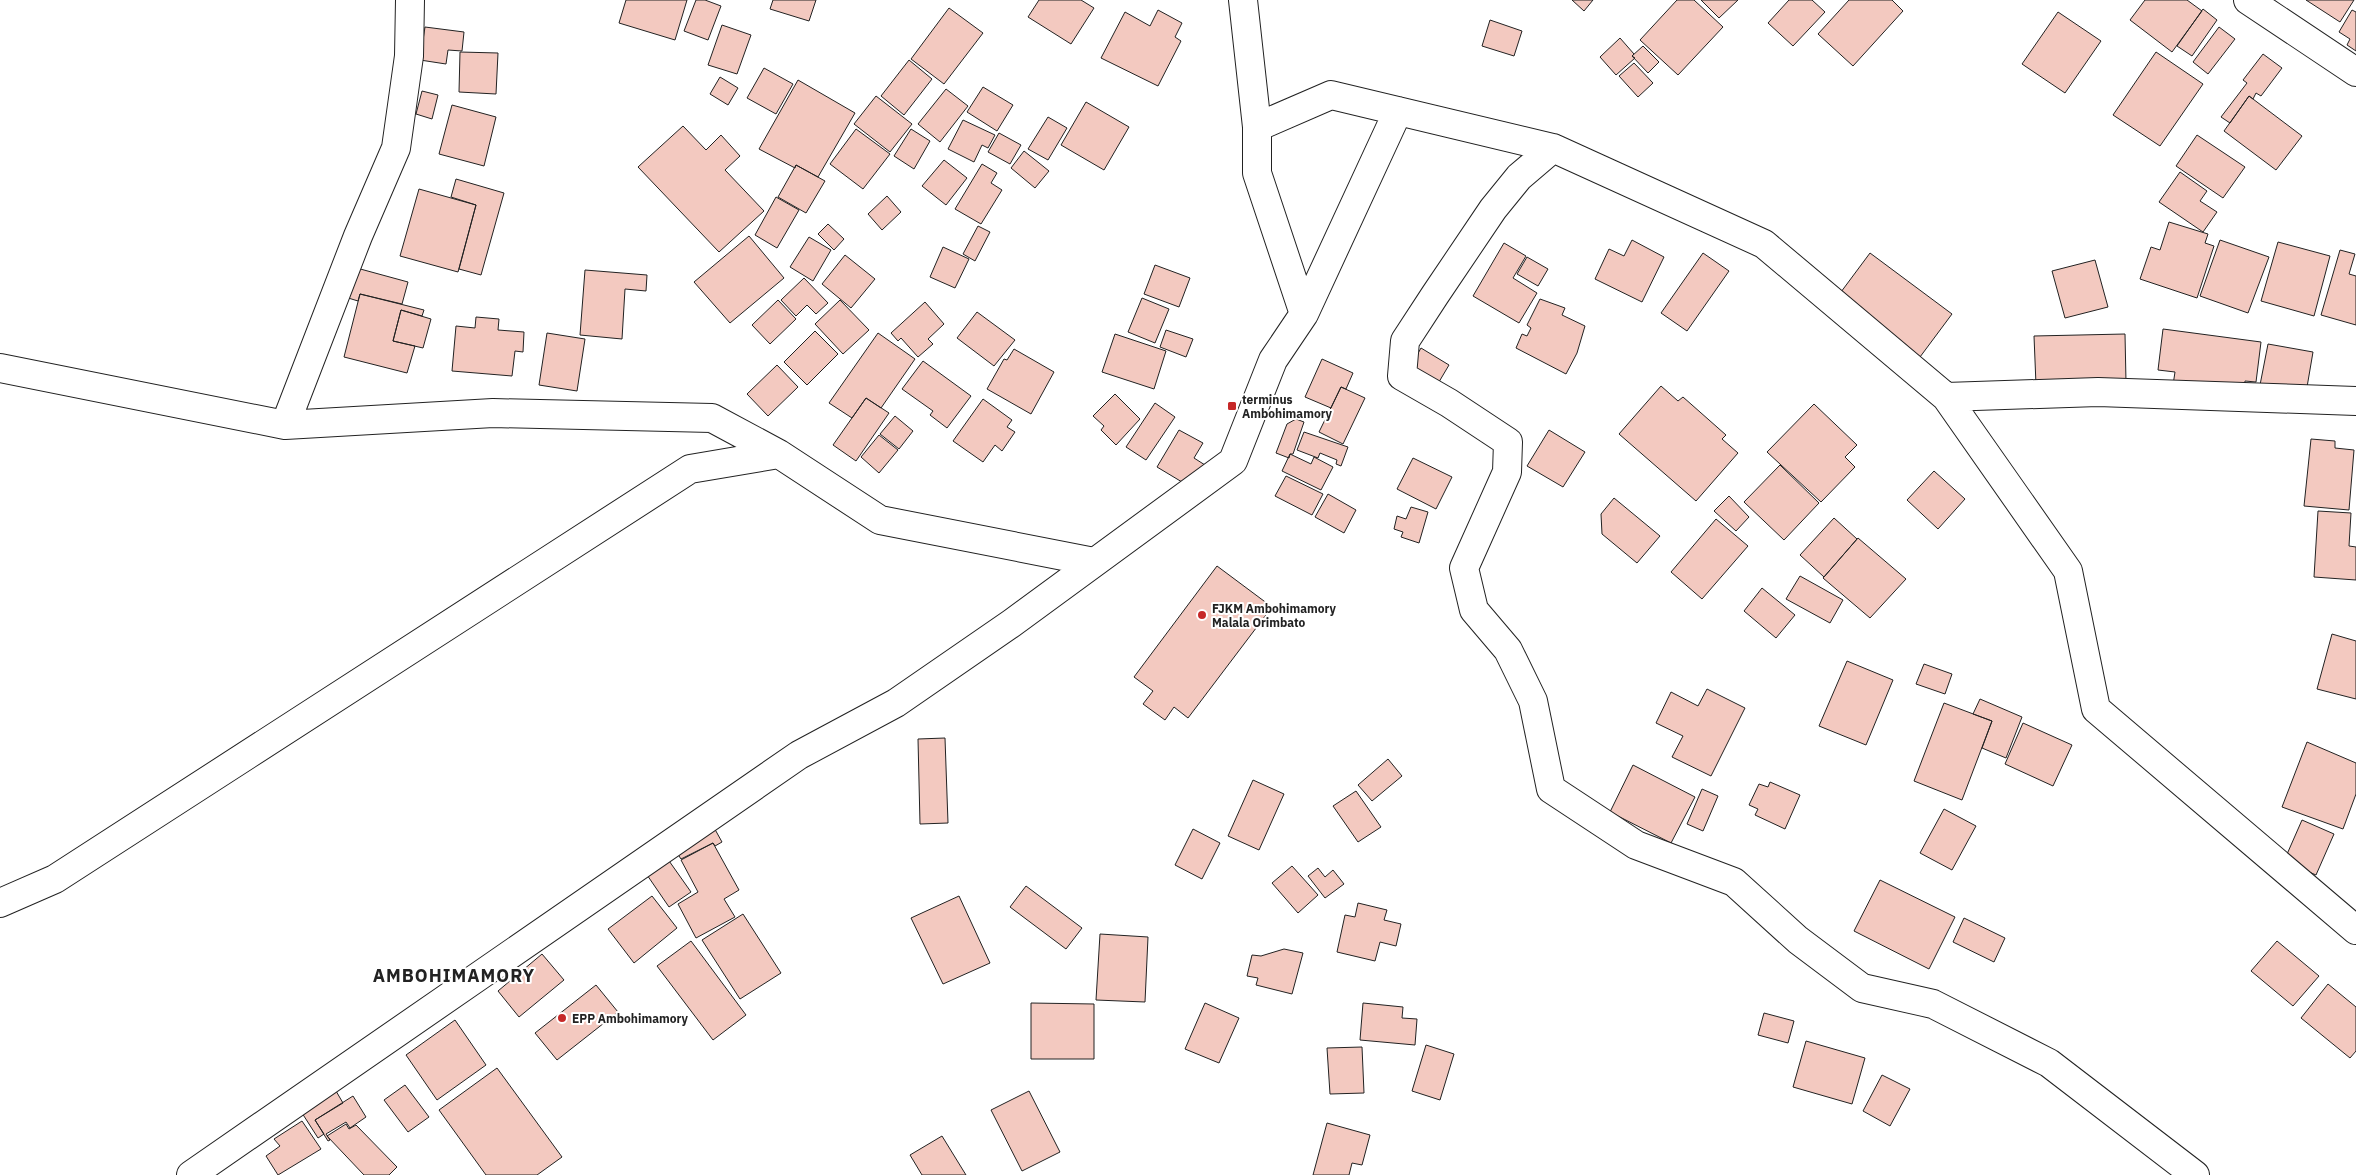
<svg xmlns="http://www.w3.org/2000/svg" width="2356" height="1175" viewBox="0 0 2356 1175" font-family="'IBM Plex Sans',sans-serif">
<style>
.building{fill:#f3c9c0;stroke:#222}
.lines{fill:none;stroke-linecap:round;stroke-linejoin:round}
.minor-casing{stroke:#222;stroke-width:30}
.minor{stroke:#fff;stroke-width:28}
.poi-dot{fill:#c62828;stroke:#fff;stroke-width:2}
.labels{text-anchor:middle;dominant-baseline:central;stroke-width:4;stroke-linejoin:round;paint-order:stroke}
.poi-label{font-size:12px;font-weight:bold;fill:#222;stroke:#fff;text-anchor:start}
.district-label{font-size:18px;font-weight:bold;letter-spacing:1px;fill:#222;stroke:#fff}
</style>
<rect width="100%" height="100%" fill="#fff"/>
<path class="building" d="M 626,0 L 687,0 L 675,40 L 619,23 Z
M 696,0 L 705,0 L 721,6 L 708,40 L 684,31 Z
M 773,0 L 816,0 L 809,21 L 770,9 Z
M 1039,0 L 1081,0 L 1094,8 L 1071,44 L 1028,17 Z
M 1572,0 L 1593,0 L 1584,11 Z
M 1677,0 L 1694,0 L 1723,27 L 1678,75 L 1640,40 Z
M 1701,0 L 1738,0 L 1719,18 Z
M 1789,0 L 1812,0 L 1825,12 L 1793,46 L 1768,23 Z
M 1849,0 L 1892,0 L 1903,11 L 1853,66 L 1818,34 Z
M 2145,0 L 2187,0 L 2202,11 L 2172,52 L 2130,20 Z
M 2306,0 L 2354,0 L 2340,22 Z
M 949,8 L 983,33 L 944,84 L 911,59 Z
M 2203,9 L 2217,20 L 2192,56 L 2177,46 Z
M 1158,10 L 1182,23 L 1175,37 L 1181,41 L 1158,86 L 1101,58 L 1125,12 L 1150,26 Z
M 2352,10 L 2356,12 L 2356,51 L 2347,45 L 2350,39 L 2339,32 Z
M 2058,12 L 2101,41 L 2065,93 L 2022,64 Z
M 1490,20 L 1522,31 L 1514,56 L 1482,46 Z
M 722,25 L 751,35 L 737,74 L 708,65 Z
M 425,27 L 464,32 L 462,51 L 448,50 L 446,64 L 420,60 Z
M 2219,27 L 2235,39 L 2208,74 L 2193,62 Z
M 1620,38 L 1634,54 L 1632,56 L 1635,58 L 1616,75 L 1600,57 Z
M 1643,46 L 1659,62 L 1648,73 L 1632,56 Z
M 460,52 L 498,53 L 496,94 L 459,92 Z
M 2156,52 L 2203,84 L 2160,146 L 2113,115 Z
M 2263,54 L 2282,68 L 2261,96 L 2256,93 L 2253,99 L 2249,96 L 2230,123 L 2221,117 L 2247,83 L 2243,80 Z
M 909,60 L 932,79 L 904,115 L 881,96 Z
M 1634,63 L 1653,83 L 1638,97 L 1619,76 Z
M 764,68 L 793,84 L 776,114 L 747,98 Z
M 720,77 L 738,88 L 728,105 L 710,94 Z
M 798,80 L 855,113 L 818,177 L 796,165 L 795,168 L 759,149 Z
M 983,87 L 1013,105 L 997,131 L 967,112 Z
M 946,89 L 968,106 L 940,142 L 918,124 Z
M 422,91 L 438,95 L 432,119 L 416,114 Z
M 876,96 L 912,124 L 890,152 L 854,124 Z
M 2249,96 L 2302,136 L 2276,170 L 2224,131 Z
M 1086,102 L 1129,127 L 1104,170 L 1061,145 Z
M 452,105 L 496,117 L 484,166 L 439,154 Z
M 1048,117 L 1067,128 L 1048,160 L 1028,149 Z
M 963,120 L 995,135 L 988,148 L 982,145 L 974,162 L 948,149 Z
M 683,126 L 706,150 L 721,135 L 740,156 L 725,170 L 764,211 L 719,252 L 638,167 Z
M 856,129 L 890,154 L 863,189 L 830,164 Z
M 911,129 L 930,141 L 914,169 L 894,156 Z
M 999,133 L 1021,145 L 1010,164 L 988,152 Z
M 2197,135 L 2245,167 L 2223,198 L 2176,166 Z
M 1024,151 L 1049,171 L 1035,188 L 1011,168 Z
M 944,160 L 967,178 L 946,205 L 922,186 Z
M 982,164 L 997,173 L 991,183 L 1002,190 L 981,224 L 955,209 Z
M 796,165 L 825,181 L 806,213 L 778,197 Z
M 2180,172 L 2207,191 L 2200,201 L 2217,212 L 2203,232 L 2159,202 Z
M 456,179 L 504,193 L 481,275 L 459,269 L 476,205 L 451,197 Z
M 419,189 L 476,205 L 458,272 L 400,256 Z
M 887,196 L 901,212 L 882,230 L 868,214 Z
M 776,197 L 799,210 L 777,248 L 755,235 Z
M 2169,222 L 2208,234 L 2205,243 L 2214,246 L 2197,298 L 2140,279 L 2151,247 L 2160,250 Z
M 828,224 L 844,239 L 834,250 L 818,234 Z
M 978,226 L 990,232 L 975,261 L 963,254 Z
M 749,236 L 784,278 L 730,323 L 694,282 Z
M 809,237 L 831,250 L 813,281 L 790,267 Z
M 1632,240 L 1664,257 L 1642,302 L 1595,279 L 1609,249 L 1624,256 Z
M 2220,240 L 2269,257 L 2248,313 L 2200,296 Z
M 2278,242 L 2330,256 L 2314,316 L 2261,301 Z
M 1504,243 L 1526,256 L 1513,278 L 1537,293 L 1519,323 L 1473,296 Z
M 943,247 L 969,259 L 955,288 L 930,277 Z
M 2340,250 L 2355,254 L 2349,274 L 2356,276 L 2356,325 L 2321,315 Z
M 1703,253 L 1729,271 L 1687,331 L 1661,313 Z
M 1870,253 L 1952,314 L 1920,357 L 1838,296 Z
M 845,255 L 875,279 L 851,308 L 822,284 Z
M 1527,257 L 1548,269 L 1538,286 L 1517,274 Z
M 2095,260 L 2108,307 L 2065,318 L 2052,271 Z
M 1155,265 L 1190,278 L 1179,307 L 1144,294 Z
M 353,267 L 408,282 L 402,304 L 360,294 L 358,301 L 345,297 Z
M 585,270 L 647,275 L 646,291 L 625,289 L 622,339 L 580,335 Z
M 804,278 L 828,303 L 816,314 L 807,305 L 796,316 L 781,300 Z
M 360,294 L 424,310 L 422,316 L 401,310 L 393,341 L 415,346 L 407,373 L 344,357 Z
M 1142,298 L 1169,309 L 1155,343 L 1128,332 Z
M 1540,299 L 1565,308 L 1562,315 L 1585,326 L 1577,353 L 1566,374 L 1516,348 L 1522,334 L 1527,336 L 1531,328 L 1527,325 Z
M 778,300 L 796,319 L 770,344 L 752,325 Z
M 840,300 L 869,330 L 843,354 L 815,324 Z
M 925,302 L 944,324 L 928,339 L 933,344 L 918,357 L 901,338 L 898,341 L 891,333 Z
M 401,310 L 431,319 L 423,348 L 393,341 Z
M 977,312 L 1015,340 L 994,366 L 957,338 Z
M 476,317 L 499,319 L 498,330 L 524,332 L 523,352 L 515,351 L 512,376 L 452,371 L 456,326 L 475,328 Z
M 2163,329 L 2261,342 L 2256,382 L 2245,381 L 2244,395 L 2173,385 L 2175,372 L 2158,370 Z
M 1166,330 L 1193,339 L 1186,357 L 1160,347 Z
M 815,331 L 838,354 L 807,385 L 784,362 Z
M 547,333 L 585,339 L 577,391 L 539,385 Z
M 878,333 L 915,359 L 881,408 L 866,398 L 852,418 L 829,403 Z
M 1115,334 L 1166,351 L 1154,389 L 1102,372 Z
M 2125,334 L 2126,382 L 2036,385 L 2034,336 Z
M 2268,344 L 2313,352 L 2306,393 L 2260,385 Z
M 1421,348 L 1449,365 L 1433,392 L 1405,376 Z
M 1014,349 L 1054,372 L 1031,414 L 987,389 L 1004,359 L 1007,360 Z
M 1322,359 L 1353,373 L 1346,389 L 1341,387 L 1331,408 L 1305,397 Z
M 923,361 L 971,396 L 947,428 L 930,415 L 933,411 L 902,389 Z
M 777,365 L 798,387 L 768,416 L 747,394 Z
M 1661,386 L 1678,401 L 1683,397 L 1726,435 L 1722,439 L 1738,453 L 1696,501 L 1619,434 Z
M 1341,387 L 1365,398 L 1343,444 L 1319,432 Z
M 1115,394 L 1140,419 L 1116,445 L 1101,430 L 1104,426 L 1093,416 Z
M 866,398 L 889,413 L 856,461 L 833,445 Z
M 983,399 L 1012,420 L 1007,427 L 1015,432 L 1002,451 L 995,445 L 983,462 L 953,441 Z
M 1155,403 L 1175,417 L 1146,460 L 1126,447 Z
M 1814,404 L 1857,445 L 1845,457 L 1855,467 L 1821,502 L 1767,452 Z
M 895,416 L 913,431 L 899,449 L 880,434 Z
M 1296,419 L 1304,422 L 1293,454 L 1290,454 L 1289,458 L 1276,453 L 1287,424 Z
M 1179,430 L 1203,443 L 1194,458 L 1205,465 L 1192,488 L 1157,467 Z
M 1549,430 L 1585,452 L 1563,487 L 1527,466 Z
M 1304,432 L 1348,447 L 1341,466 L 1336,464 L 1337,460 L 1320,453 L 1318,458 L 1297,450 Z
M 879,435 L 898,450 L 879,473 L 861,457 Z
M 2311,439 L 2335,441 L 2335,448 L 2354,450 L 2349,510 L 2304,506 Z
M 1290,454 L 1311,464 L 1314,457 L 1333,467 L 1321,490 L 1282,471 Z
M 1413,458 L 1452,477 L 1436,509 L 1397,489 Z
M 1780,465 L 1819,503 L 1784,540 L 1744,502 Z
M 1934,471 L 1965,499 L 1938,529 L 1907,500 Z
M 1286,476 L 1323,494 L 1312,515 L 1275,496 Z
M 1328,494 L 1356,510 L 1344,533 L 1315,517 Z
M 1729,496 L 1749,517 L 1736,531 L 1714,511 Z
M 1614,498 L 1660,536 L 1637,563 L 1602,534 L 1601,514 Z
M 1411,507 L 1428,512 L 1419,543 L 1401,537 L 1403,532 L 1394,529 L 1397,516 L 1406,519 Z
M 2318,511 L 2351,513 L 2349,546 L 2356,547 L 2356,580 L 2314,577 Z
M 1834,518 L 1857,539 L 1824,577 L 1800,555 Z
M 1716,519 L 1748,546 L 1702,599 L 1671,572 Z
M 1858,538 L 1906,579 L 1870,618 L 1823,578 Z
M 1217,566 L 1272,607 L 1188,718 L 1174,707 L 1165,720 L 1143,704 L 1153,691 L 1134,677 Z
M 1800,576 L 1843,600 L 1830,623 L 1786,599 Z
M 1762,588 L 1795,615 L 1776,638 L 1744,611 Z
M 2332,634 L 2356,641 L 2356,699 L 2317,689 Z
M 1847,661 L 1893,680 L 1866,745 L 1819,726 Z
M 1924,664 L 1952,674 L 1945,694 L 1916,684 Z
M 1707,689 L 1745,708 L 1711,776 L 1672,757 L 1683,736 L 1656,723 L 1671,692 L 1698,706 Z
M 1980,699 L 2022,717 L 2006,758 L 1982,748 L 1992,721 L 1973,714 Z
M 1944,703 L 1992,721 L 1962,800 L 1914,781 Z
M 2023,723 L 2072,745 L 2053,786 L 2005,764 Z
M 945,738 L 948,823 L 920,824 L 918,739 Z
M 2307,742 L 2356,763 L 2356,794 L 2343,829 L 2282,807 Z
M 1388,759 L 1402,776 L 1372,801 L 1358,785 Z
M 1633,765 L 1695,797 L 1671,843 L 1610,812 Z
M 1253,780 L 1284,794 L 1259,850 L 1228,836 Z
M 1770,782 L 1800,795 L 1785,829 L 1755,815 L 1758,809 L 1749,805 L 1759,784 L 1768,787 Z
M 1702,789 L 1718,796 L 1703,831 L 1687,824 Z
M 1356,791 L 1381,827 L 1358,842 L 1333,806 Z
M 1944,809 L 1976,826 L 1952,870 L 1920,853 Z
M 2302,820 L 2334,834 L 2316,875 L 2284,861 Z
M 712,824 L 722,842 L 715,846 L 713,843 L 681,859 L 673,847 Z
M 1193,829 L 1220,843 L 1202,879 L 1175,865 Z
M 713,843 L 739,890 L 724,899 L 735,917 L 696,938 L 678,904 L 698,892 L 681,860 Z
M 667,858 L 691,892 L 669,907 L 645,872 Z
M 1292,866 L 1318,895 L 1298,913 L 1272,883 Z
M 1318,868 L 1325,877 L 1333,870 L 1344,884 L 1325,898 L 1308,876 Z
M 1880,880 L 1955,917 L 1929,969 L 1854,931 Z
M 1026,886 L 1082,928 L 1066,949 L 1010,907 Z
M 652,896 L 677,928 L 634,963 L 608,929 Z
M 959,896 L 990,963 L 943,984 L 911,918 Z
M 1358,903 L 1387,910 L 1384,920 L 1401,924 L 1396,946 L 1380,942 L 1375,961 L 1337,952 L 1345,915 L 1355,917 Z
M 743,914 L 781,973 L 740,999 L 702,940 Z
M 1964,918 L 2005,938 L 1994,962 L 1953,942 Z
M 1100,934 L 1148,937 L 1145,1002 L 1096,1000 Z
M 691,941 L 746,1015 L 713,1040 L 657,966 Z
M 2277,941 L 2319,976 L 2293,1006 L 2251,971 Z
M 1284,949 L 1303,953 L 1292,994 L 1256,985 L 1258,978 L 1247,976 L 1252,955 L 1261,956 Z
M 542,954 L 564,980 L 519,1017 L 498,991 Z
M 2328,984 L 2356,1007 L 2356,1051 L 2350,1058 L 2301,1018 Z
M 596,985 L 618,1012 L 557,1060 L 535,1033 Z
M 1031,1003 L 1094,1004 L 1094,1059 L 1031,1059 Z
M 1205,1003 L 1239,1018 L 1219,1063 L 1185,1049 Z
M 1363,1003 L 1403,1007 L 1402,1018 L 1417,1019 L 1415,1045 L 1360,1040 Z
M 1764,1013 L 1794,1021 L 1788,1043 L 1758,1035 Z
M 455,1020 L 486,1065 L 437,1100 L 406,1055 Z
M 1806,1041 L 1865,1058 L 1852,1104 L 1793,1087 Z
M 1426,1045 L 1454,1054 L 1440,1100 L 1412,1091 Z
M 1362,1047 L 1364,1093 L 1330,1094 L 1327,1048 Z
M 497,1068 L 562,1157 L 537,1175 L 486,1175 L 439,1110 Z
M 1882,1075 L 1910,1089 L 1890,1126 L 1863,1111 Z
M 405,1085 L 429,1117 L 408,1132 L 384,1100 Z
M 336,1091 L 343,1103 L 315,1120 L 324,1134 L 318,1138 L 302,1113 Z
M 1029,1091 L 1060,1152 L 1022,1171 L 991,1110 Z
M 353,1096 L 366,1117 L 350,1128 L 346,1122 L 326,1134 L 330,1140 L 328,1141 L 315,1120 Z
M 302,1121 L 321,1149 L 278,1175 L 266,1156 L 280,1146 L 274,1139 Z
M 1327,1123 L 1370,1135 L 1362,1165 L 1352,1163 L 1349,1175 L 1313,1175 Z
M 346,1124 L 349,1129 L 356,1125 L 397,1167 L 389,1175 L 364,1175 L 327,1136 Z
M 942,1136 L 966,1175 L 922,1175 L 910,1155 Z"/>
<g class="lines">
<defs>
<path id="minor" d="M 1243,0 L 1257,127
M 2248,0 L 2356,72
M 1553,148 L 1519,177 L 1493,209 L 1435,295 L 1405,341 L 1402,376 L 1449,403 L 1508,442 L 1507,472 L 1464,568 L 1474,610 L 1508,650 L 1533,701 L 1551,789 L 1636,845 L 1734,882 L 1798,940 L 1862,988 L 1933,1004 L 2049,1063 L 2195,1175
M 1304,314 L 1398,111
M 0,368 L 285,425 L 493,413 L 712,418 L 779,454
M 1946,397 L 2068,571 L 2096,709 L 2356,930
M 285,425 L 358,236 L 396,148 L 409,56 L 410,0
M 0,903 L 55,879 L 690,469 L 779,454 L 880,520 L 1094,562
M 191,1175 L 799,755 L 896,703 L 1012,623 L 1233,461 L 1273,360 L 1304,314 L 1257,173 L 1257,127 L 1331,95 L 1553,148 L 1764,244 L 1946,397 L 2098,392 L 2356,401"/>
</defs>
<use href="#minor" class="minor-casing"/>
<use href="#minor" class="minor"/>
</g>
<g class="poi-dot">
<rect x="1227" y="401" width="10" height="10" rx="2.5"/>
<circle cx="1202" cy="615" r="5"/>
<circle cx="562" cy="1018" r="5"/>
</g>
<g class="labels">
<g class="poi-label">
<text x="1242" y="399">terminus<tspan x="1242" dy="14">Ambohimamory</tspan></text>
<text x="1212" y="608">FJKM Ambohimamory<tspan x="1212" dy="14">Malala Orimbato</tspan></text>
<text x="572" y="1018">EPP Ambohimamory</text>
</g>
<g class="district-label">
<text x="454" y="975">AMBOHIMAMORY</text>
</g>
</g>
</svg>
